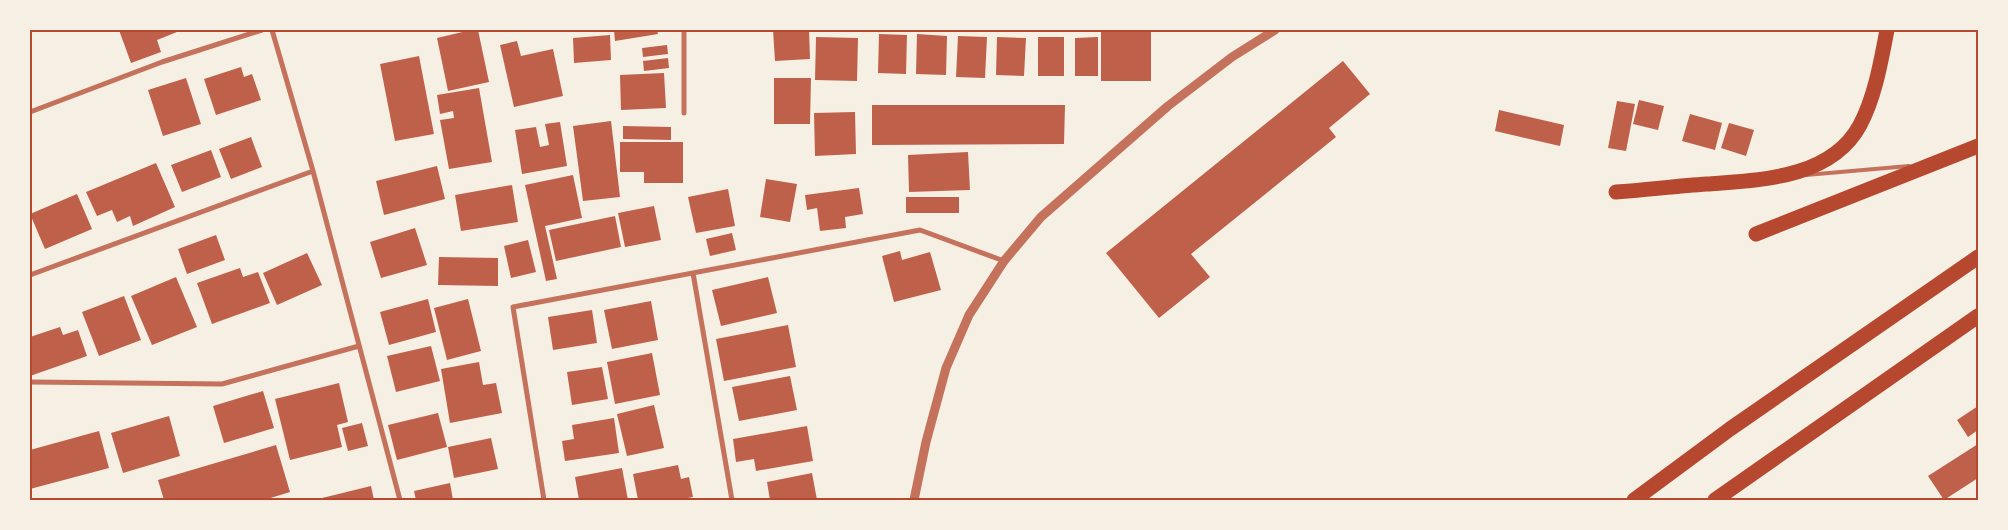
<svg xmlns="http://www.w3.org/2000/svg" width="2008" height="530" viewBox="0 0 2008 530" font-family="'Source Sans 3',sans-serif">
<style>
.building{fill:#bf614a}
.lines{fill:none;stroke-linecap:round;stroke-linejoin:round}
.service{stroke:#c5725c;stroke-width:4}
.minor{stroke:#c5725c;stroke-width:5}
.tertiary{stroke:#c5725c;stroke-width:9}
.motorway{stroke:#b5482f;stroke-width:15}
.neatline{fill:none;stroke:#b5482f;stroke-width:2}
</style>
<rect width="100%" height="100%" fill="#f6efe4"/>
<path class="building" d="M 119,30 L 177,30 L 177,32 L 157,40 L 161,52 L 131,63 Z
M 471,30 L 478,30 L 489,82 L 448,91 L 437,38 Z
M 614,30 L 657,30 L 658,34 L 615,41 Z
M 773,30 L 809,30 L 810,59 L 775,61 Z
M 1101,30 L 1151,30 L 1151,81 L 1101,81 Z
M 879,34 L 907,35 L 906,74 L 878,73 Z
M 917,34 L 947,36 L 946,75 L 916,74 Z
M 610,35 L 611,60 L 574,63 L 573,38 Z
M 958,36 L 987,37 L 985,78 L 956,77 Z
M 816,37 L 858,38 L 857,81 L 815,80 Z
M 997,37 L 1026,38 L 1024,76 L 996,75 Z
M 1038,37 L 1064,37 L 1064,76 L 1038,76 Z
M 1098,37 L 1098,76 L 1075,76 L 1075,38 Z
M 517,41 L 521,56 L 553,49 L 563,96 L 514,107 L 500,45 Z
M 667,45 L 668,54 L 643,57 L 642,48 Z
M 419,56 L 434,134 L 395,141 L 380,64 Z
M 668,58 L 669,68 L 644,71 L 643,61 Z
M 1343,61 L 1370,94 L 1329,128 L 1336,137 L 1191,254 L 1210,277 L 1159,318 L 1106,253 Z
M 241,67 L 244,77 L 252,74 L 261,100 L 216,115 L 204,79 Z
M 664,73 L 666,108 L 621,110 L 620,75 Z
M 186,78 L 201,124 L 163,136 L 148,90 Z
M 774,78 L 811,78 L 810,124 L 774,124 Z
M 479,88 L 492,162 L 449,169 L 440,120 L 454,118 L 453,111 L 440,114 L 437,95 Z
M 1639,100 L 1664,106 L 1658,130 L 1633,124 Z
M 1617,101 L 1635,104 L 1626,151 L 1608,148 Z
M 872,105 L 1065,105 L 1064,144 L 872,145 Z
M 1499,110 L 1564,125 L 1560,146 L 1495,131 Z
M 855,112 L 856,154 L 815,156 L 814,113 Z
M 1690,114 L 1722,123 L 1715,150 L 1682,141 Z
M 611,121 L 620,197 L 583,201 L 573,126 Z
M 560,122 L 567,166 L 522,174 L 515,130 L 536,127 L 540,147 L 549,145 L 545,124 Z
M 1729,123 L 1754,130 L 1746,156 L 1721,148 Z
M 623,126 L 671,127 L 671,140 L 623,139 Z
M 251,137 L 262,167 L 231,179 L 219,149 Z
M 620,142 L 683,142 L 683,183 L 644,183 L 644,172 L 620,172 Z
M 211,150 L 221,177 L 182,192 L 171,165 Z
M 968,152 L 970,190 L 909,192 L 908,155 Z
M 156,163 L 175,207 L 133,226 L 130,216 L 117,222 L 112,210 L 97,216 L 86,192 Z
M 437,166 L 445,199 L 384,215 L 376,181 Z
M 573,175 L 582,218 L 545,226 L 557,279 L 546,281 L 525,185 Z
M 766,179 L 797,184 L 790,222 L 760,217 Z
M 512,185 L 518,222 L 461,231 L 455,195 Z
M 859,188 L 863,214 L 845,217 L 846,228 L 820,231 L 817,208 L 807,210 L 805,195 Z
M 728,189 L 735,226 L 696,233 L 688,197 Z
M 77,194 L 92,229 L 45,249 L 30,214 Z
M 906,197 L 959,197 L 959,213 L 906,213 Z
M 654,206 L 661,240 L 625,247 L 618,213 Z
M 615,216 L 621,247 L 556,261 L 549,230 Z
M 415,228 L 427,265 L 381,278 L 370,242 Z
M 732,233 L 736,250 L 710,256 L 706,239 Z
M 216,235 L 225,260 L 187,274 L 178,249 Z
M 528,240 L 536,272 L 511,278 L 504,246 Z
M 900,251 L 902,260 L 930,252 L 941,290 L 894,302 L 882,256 Z
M 307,253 L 322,285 L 277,305 L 263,273 Z
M 439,257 L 498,258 L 498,286 L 438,285 Z
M 240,268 L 243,277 L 258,272 L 270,303 L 212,324 L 197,283 Z
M 176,277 L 197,327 L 152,345 L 131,296 Z
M 768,277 L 777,313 L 721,326 L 712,290 Z
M 124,296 L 141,340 L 99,356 L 82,312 Z
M 428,299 L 436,332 L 389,345 L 380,312 Z
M 468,299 L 481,351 L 447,360 L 434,308 Z
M 651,301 L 658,340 L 612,349 L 604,310 Z
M 592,310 L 597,343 L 553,350 L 548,317 Z
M 788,325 L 796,367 L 724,381 L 716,339 Z
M 60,327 L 63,335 L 78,330 L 87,356 L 30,376 L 30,337 Z
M 431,346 L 440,381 L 396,392 L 387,356 Z
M 652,353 L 660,395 L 615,404 L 607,362 Z
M 479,362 L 483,385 L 496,383 L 502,413 L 450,423 L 441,369 Z
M 602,367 L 608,399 L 572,405 L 567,372 Z
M 790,376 L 797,410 L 739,421 L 732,387 Z
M 339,383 L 348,422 L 337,425 L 342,447 L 290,460 L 275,399 Z
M 263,391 L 274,428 L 224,443 L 213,406 Z
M 654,405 L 664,448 L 627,456 L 617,414 Z
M 1978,406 L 1978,430 L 1968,437 L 1957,420 Z
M 438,413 L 447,447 L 397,460 L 388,425 Z
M 169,416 L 180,456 L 123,473 L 111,433 Z
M 614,418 L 619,453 L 565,461 L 562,441 L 574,439 L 572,425 Z
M 362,423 L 368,446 L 348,451 L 342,428 Z
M 807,426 L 813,461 L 756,471 L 754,459 L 736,462 L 733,439 Z
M 99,431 L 109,468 L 30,489 L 30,450 Z
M 491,438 L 498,469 L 454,478 L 448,447 Z
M 1978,444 L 1978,478 L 1944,500 L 1928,476 Z
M 276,445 L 290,492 L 264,500 L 164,500 L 158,480 Z
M 678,465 L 681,479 L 689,477 L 693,497 L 678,500 L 638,500 L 633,474 Z
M 622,468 L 628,500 L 579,500 L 575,477 Z
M 812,473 L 817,500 L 770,500 L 767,482 Z
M 450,483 L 453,500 L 416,500 L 414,491 Z
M 371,486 L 374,500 L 318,500 L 318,499 Z"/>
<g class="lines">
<path class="service" d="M 1806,175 L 1909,166"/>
<path class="minor" d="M 272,30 L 313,171 L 400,500
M 684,30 L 684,113
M 30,112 L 162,62 L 262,30
M 693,273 L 732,500
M 30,275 L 313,171
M 30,382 L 222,384 L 359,346
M 544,500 L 513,307 L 920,230 L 1004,261"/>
<path class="tertiary" d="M 914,500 L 926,442 L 946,368 L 969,315 L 1004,261 L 1041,217 L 1168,106 L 1232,57 L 1275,30"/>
<path class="motorway" d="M 1616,192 C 1646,190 1676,186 1707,184 C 1759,180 1831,179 1860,125 C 1875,97 1881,61 1887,30
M 1756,234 L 1978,146
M 1634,500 L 1730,429 L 1978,257
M 1715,500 L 1978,316"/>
</g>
<rect width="2008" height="530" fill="none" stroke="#f6efe4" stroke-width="62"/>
<rect x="31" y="31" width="1946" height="468" class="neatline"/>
</svg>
